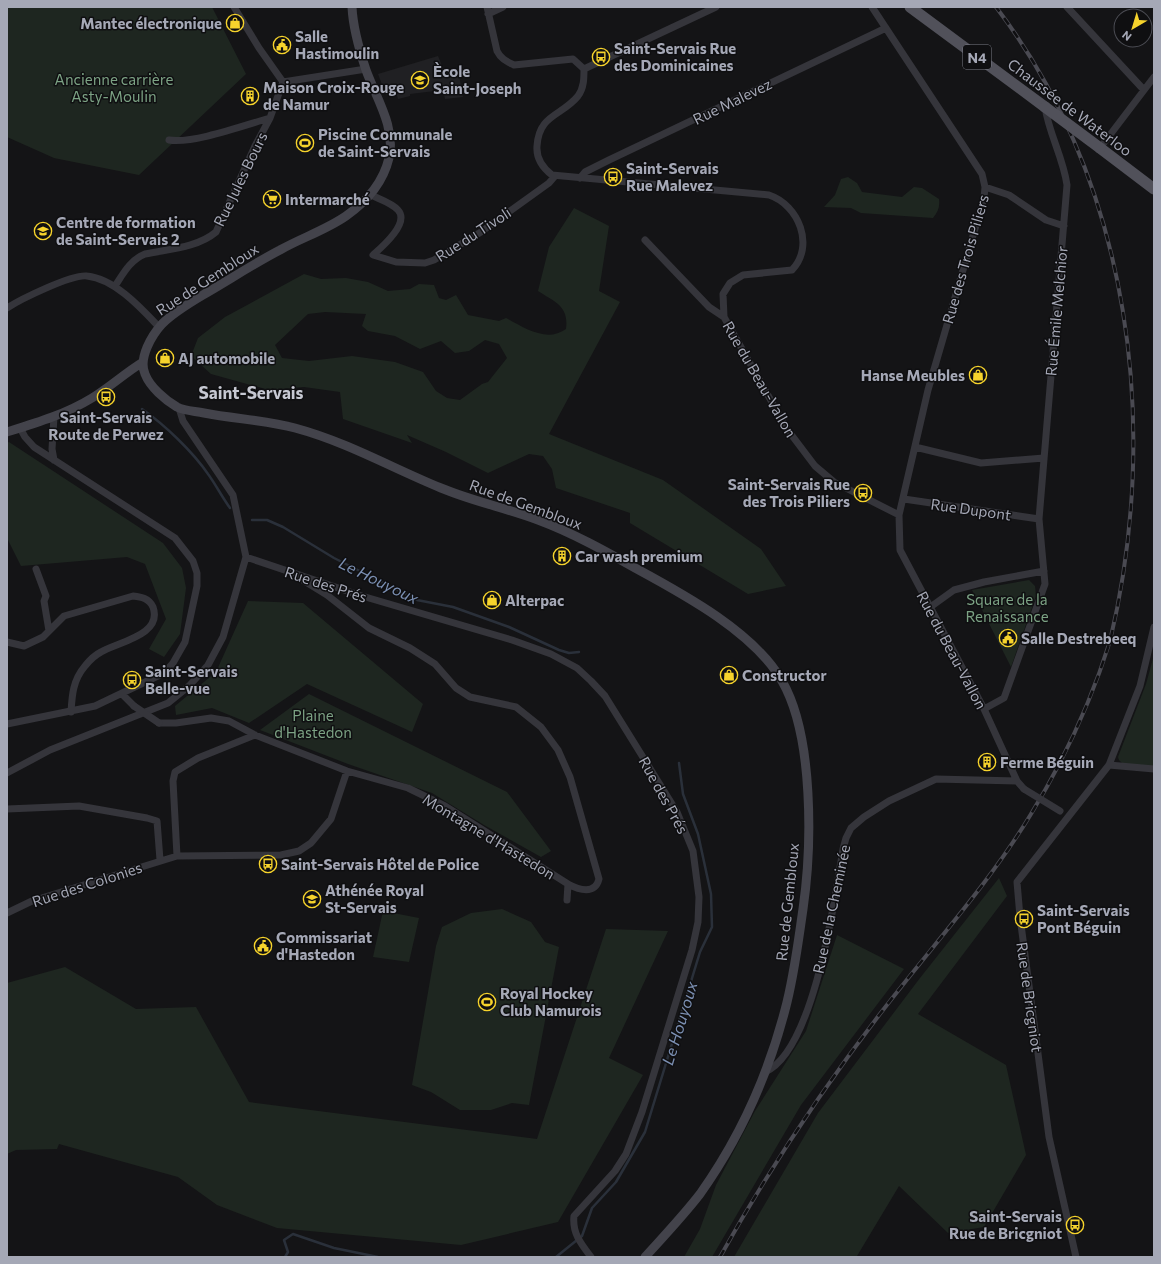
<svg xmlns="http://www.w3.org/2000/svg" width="1161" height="1264" viewBox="0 0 1161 1264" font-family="Commissioner,sans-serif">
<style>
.built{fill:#202023}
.green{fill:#1e2620;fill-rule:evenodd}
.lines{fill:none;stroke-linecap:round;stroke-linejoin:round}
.stream{stroke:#2a303a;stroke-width:2.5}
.minor{stroke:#35353b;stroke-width:7}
.secondary{stroke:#43434b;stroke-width:9}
.primary{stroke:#51515a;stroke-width:11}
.rail-casing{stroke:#4a4a52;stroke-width:4}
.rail{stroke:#0f0f11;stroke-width:2.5;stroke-dasharray:8;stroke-linecap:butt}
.minor-bridge{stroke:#35353b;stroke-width:7}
.primary-bridge{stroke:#51515a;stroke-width:11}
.labels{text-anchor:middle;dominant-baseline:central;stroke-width:3;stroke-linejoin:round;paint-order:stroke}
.shield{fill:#0f0f11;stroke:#787a84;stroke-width:1}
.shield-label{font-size:14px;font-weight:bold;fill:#a5a8b6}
.poi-label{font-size:15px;font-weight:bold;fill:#a5a8b6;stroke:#0f0f11;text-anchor:start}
.park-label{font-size:15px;fill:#7ca284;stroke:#0f0f11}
.street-label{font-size:15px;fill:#a5a8b6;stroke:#0f0f11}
.water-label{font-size:16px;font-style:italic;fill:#7b8fb2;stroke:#0f0f11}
.quarter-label{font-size:17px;font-weight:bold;fill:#c6c8d2;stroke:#0f0f11}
</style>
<rect width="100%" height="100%" fill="#141416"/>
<path class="built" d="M 438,56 L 446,76 L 459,75 L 463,97 L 445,99 L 443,90 L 410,94 L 410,96 L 398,99 L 396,92 L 386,95 L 378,74 Z"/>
<path class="green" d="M 7,7 L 212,7 L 246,74 L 139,175 L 54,158 L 7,137 Z
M 848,177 L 857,183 L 862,192 L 902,197 L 914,187 L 922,188 L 939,199 C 940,207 938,212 933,218 L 861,213 L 851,208 L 824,207 L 835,195 L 841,179 Z
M 574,208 L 609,226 L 599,291 L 620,302 L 549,434 L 663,480 L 761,549 L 786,586 L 748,594 L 630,523 L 630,513 L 556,488 L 552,469 L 543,456 L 529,454 L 488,473 L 446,452 L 407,435 L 412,443 L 343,419 L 340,392 L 304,387 L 269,390 L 211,374 L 191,356 L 198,338 L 225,317 L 304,274 L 321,279 L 346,278 L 368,282 L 388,291 L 410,289 L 419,284 L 434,285 L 439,298 L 446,300 L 456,295 L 468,315 L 499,321 L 506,318 C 524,328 547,343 566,329 C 569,306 555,302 538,291 L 549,247 ZM 325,312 L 366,314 L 362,326 L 368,331 L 395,336 L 420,349 L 441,341 L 455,353 L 469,351 L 485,340 L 499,344 L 507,358 L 488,382 L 482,384 L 460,400 L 447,398 L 436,391 L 423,372 L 395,362 L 352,356 L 309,361 L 282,358 L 275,345 L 308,314 Z
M 9,442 L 163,543 L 182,568 L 186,588 L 180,634 L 164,657 L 149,649 L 166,619 L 145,564 L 127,557 L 21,566 L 7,538 L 7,443 Z
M 1029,580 L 1035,586 L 1036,596 L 1011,667 L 972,590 Z
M 248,601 L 303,603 L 423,704 L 412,732 L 307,684 L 249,723 L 212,708 L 176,715 L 175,706 L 216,672 Z
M 1154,655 L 1154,767 L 1123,764 L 1119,760 L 1118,757 L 1146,684 Z
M 309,694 L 507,792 L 551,851 L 541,857 L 484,825 L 432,793 L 348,764 L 260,730 Z
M 999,878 L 1007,896 L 918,1014 L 1006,1065 L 1026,1155 L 984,1227 L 948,1233 L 899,1186 L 857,1256 L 857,1257 L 734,1257 L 818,1113 L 920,978 Z
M 502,909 L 531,922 L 545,942 L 559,947 L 529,1105 L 512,1103 L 491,1110 L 460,1110 L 431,1092 L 412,1085 L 436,946 L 442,927 L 471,913 Z
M 383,911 L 419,918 L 409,962 L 373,957 Z
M 606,929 L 668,931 L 609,1058 L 643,1075 L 558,1222 L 461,1245 L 277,1228 L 217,1205 L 178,1177 L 59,1144 L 57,1149 L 16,1150 L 7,1154 L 7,983 L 65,967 L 136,1009 L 196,1007 L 249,1102 L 537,1139 Z
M 837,935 L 904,969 L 801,1105 L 712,1257 L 684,1257 L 700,1229 L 716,1185 L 755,1111 L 806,1031 Z"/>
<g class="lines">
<path class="stream" d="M 142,409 C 165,425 193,452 208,474 C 216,485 222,497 230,508
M 252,520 L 267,520 L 283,527 L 334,558 L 417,600 L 453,607 L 509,627 L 559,650 L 569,653 L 579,652
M 285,1257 L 288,1252 L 284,1240 L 293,1234 L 334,1248 L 378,1257
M 556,1257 L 582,1236 L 592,1208 L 616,1182 L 645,1132 L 700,952 L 712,927 L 711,894 L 698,834 L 683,794 L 679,763"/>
<path class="minor" d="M 234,7 L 259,48 L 283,82
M 487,7 L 497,51 C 501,59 506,61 514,65 L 573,59 L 584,69
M 872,7 L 982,174 L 985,187 L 984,198 L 928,390 L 899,515
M 1067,7 L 1144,90
M 488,14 L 503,7
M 584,69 C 584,78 584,88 578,96 C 562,116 539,114 537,146 C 536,159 543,168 552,175 L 769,195 C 799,205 815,246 792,270 L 743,275 L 730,283 L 723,294 L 724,317 L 787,429 L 815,466 L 834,482 L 899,515 L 900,550 L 984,709 L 1017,781
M 584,69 L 716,7
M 283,82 L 366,69
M 169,140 C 193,144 245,125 270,118
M 1100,148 L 1154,77
M 580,178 L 585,172 L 609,160 L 886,28
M 985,187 L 1009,195 L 1046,220 L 1064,226
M 371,195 C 379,199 392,203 398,210 C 410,223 382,247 373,255 L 396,262 L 425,263 L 434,260 L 481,232 L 549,183 L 555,176
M 645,240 L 709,307 L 724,317
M 115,286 C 123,274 130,260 145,254 C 168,249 197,248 216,232 L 255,146 L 270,118 L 283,82
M 7,308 C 21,299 72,274 87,276 C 115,279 141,308 159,327
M 915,447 L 981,463 L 1044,458
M 54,460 L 52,449 L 54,417
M 904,499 L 1039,519
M 246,557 L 362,596 L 512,640 L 551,654 L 577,668 L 591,681 L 605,696 L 677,812 L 693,851 L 699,897 L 698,922 L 692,950 L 642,1112 L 626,1154 L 615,1171 L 574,1216 C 572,1233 581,1244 591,1257
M 36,569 L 46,596 L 44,601 L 49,631
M 301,579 L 327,595 L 369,628 L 410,648 L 435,664 L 456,688 L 470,697 L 516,707 L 541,727 L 558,750 L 570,777 L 599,879 C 595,895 579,890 568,884
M 929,608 L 954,590 L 984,582 L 1044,571
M 7,642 L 24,646 L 43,637 L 64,616 L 133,596 C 141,597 149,598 153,607 C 163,635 118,642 101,652 C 95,655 89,661 85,666 C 73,680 72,695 71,712
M 122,694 L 134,706
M 984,709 L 1004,698 L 1045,584 L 1039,519 L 1067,185 C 1063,157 1049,134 1045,107
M 159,723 L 176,723 L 211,718 L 229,721 L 255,735 L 347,771 L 408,788 L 445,806 L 568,884 L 567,900
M 7,724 L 95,706 L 164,673 L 173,663 L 185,642 L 197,586 L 197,573 L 193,561 L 175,538 L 34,447 L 25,437 L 20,428
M 1109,765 L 1154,769
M 7,773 L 50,750 L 168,703 L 189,686 L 208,665 L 223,637 L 246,557 L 233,495 L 183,421 L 179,408
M 7,809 L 79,806 L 147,818 L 157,821 L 160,860
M 177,856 L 173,781 L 175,772 L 198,758 L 255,735
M 7,913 L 32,901 L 177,856 L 281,855 L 299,851 L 311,843 L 331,819 L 347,771
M 765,1072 C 814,1051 835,898 843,849 L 846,838 L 851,828 L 864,817 L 889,801 L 936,779 L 1017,781 L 1024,789
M 1076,1257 L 1049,1137 L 1020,917 L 1017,882 L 1109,765 L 1140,686 L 1154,627"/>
<path class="secondary" d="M 352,7 C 353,29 359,49 366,70 C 376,98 396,127 389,158 C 383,183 366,202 346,216 C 326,230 301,238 280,250 C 255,263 232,278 208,292 C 193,301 175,311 162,324 C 152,335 138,358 145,374 C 150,387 165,400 177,407 C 185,411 195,411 204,413 C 234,419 266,420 295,428 C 347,442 392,468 441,488 C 472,501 506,508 538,520 C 573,533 605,551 637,569 C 685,595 755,633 782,681 C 814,736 812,847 803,909 C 798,943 794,977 785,1010 C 768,1075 739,1139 700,1194 C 683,1216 664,1236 645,1257
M 7,432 C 36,423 66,414 92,398 C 110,387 125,373 143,362"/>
<path class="primary" d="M 910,7 L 1045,107
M 1100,148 L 1154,189"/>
<defs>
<path id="rail" d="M 720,1257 C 768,1171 822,1089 883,1010 C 932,946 989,884 1031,814 C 1064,760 1091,702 1110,641 C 1161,427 1131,185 996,7"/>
</defs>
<use href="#rail" class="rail-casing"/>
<use href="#rail" class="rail"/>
<path class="minor-bridge" d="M 134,706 L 159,723
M 1024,789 L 1060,811"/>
<path class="primary-bridge" d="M 1045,107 L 1100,148"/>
</g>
<defs>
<symbol id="shop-ring" viewBox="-11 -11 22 22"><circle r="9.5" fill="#0f0f11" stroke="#f6d32c" stroke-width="1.5"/><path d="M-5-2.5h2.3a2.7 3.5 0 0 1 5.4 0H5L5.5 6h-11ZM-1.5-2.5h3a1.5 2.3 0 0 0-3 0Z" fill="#f6d32c"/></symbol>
<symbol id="civic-ring" viewBox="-11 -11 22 22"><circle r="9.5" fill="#0f0f11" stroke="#f6d32c" stroke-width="1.5"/><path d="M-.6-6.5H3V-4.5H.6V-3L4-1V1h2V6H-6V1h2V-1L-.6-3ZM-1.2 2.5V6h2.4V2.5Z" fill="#f6d32c"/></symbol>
<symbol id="bus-ring" viewBox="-11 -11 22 22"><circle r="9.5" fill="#0f0f11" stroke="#f6d32c" stroke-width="1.5"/><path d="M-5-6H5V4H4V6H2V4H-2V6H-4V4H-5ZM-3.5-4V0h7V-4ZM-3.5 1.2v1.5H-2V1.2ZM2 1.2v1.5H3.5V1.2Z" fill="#f6d32c"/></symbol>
<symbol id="school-ring" viewBox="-11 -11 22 22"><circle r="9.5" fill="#0f0f11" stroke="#f6d32c" stroke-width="1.5"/><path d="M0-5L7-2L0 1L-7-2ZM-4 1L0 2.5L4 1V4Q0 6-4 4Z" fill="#f6d32c"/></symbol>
<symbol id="building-ring" viewBox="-11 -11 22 22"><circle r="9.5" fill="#0f0f11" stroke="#f6d32c" stroke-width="1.5"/><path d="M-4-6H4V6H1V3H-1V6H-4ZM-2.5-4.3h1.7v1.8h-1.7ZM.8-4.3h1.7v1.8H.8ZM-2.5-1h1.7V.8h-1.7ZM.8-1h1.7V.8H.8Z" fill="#f6d32c"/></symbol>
<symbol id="stadium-ring" viewBox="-11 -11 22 22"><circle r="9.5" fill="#0f0f11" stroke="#f6d32c" stroke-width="1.5"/><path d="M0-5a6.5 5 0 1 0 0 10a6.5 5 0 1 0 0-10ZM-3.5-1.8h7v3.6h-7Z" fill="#f6d32c"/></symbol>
<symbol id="supermarket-ring" viewBox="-11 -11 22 22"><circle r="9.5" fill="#0f0f11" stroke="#f6d32c" stroke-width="1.5"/><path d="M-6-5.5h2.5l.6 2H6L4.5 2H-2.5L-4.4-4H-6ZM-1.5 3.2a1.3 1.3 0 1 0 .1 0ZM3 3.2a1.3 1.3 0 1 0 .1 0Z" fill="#f6d32c"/></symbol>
<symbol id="university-ring" viewBox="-11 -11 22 22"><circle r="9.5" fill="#0f0f11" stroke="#f6d32c" stroke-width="1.5"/><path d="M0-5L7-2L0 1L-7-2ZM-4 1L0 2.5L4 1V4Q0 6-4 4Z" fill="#f6d32c"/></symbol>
</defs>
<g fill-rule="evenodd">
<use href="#shop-ring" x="225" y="13" width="20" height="20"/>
<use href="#civic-ring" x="272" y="35" width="20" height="20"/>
<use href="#bus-ring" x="591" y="47" width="20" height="20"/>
<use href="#school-ring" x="410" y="70" width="20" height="20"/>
<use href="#building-ring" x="240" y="86" width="20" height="20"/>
<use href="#stadium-ring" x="295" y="133" width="20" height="20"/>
<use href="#bus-ring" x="603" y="167" width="20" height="20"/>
<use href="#supermarket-ring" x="262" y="189" width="20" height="20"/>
<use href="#university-ring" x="33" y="221" width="20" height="20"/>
<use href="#shop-ring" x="155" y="348" width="20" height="20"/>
<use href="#shop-ring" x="968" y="365" width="20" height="20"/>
<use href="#bus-ring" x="96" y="387" width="20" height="20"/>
<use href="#bus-ring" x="853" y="483" width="20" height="20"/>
<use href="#building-ring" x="552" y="546" width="20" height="20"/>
<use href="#shop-ring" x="482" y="590" width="20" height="20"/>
<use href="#civic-ring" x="998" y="628" width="20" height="20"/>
<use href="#shop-ring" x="719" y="665" width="20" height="20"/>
<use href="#bus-ring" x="122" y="670" width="20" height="20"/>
<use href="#building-ring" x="977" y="752" width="20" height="20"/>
<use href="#bus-ring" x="258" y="854" width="20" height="20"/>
<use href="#school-ring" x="302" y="889" width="20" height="20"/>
<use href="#bus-ring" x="1014" y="909" width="20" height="20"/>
<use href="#civic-ring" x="253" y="936" width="20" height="20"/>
<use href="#stadium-ring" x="477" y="992" width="20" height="20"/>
<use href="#bus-ring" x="1065" y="1215" width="20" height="20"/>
</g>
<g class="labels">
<rect class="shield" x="963" y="45" width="28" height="24" rx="3"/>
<g class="shield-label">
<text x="977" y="57">N4</text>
</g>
<g class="poi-label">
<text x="222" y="23" text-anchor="end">Mantec électronique</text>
<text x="295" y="36">Salle<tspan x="295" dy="17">Hastimoulin</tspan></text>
<text x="614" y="48">Saint-Servais Rue<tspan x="614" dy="17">des Dominicaines</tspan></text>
<text x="433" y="71">Ècole<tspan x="433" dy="17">Saint-Joseph</tspan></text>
<text x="263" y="87">Maison Croix-Rouge<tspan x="263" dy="17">de Namur</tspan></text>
<text x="318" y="134">Piscine Communale<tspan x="318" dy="17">de Saint-Servais</tspan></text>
<text x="626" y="168">Saint-Servais<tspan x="626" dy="17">Rue Malevez</tspan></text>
<text x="285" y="199">Intermarché</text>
<text x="56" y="222">Centre de formation<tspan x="56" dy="17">de Saint-Servais 2</tspan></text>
<text x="178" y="358">AJ automobile</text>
<text x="965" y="375" text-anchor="end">Hanse Meubles</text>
<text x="106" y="417" text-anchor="middle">Saint-Servais<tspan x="106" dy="17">Route de Perwez</tspan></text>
<text x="850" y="484" text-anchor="end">Saint-Servais Rue<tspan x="850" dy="17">des Trois Piliers</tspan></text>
<text x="575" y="556">Car wash premium</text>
<text x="505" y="600">Alterpac</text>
<text x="1021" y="638">Salle Destrebeeq</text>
<text x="145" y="671">Saint-Servais<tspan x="145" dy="17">Belle-vue</tspan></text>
<text x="742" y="675">Constructor</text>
<text x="1000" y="762">Ferme Béguin</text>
<text x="281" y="864">Saint-Servais Hôtel de Police</text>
<text x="325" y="890">Athénée Royal<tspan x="325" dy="17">St-Servais</tspan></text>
<text x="1037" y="910">Saint-Servais<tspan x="1037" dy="17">Pont Béguin</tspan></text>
<text x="276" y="937">Commissariat<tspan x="276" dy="17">d'Hastedon</tspan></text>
<text x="500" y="993">Royal Hockey<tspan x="500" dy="17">Club Namurois</tspan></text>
<text x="1062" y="1216" text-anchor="end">Saint-Servais<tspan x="1062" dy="17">Rue de Bricgniot</tspan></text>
</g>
<g class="park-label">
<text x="114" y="79">Ancienne carrière<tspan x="114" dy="17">Asty-Moulin</tspan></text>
<text x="1007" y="599">Square de la<tspan x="1007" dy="17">Renaissance</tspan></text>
<text x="313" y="715">Plaine<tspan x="313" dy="17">d'Hastedon</tspan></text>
</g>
<g class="street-label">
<text transform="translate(732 101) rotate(-26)">Rue Malevez</text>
<text transform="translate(1070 107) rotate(37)">Chaussée de Waterloo</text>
<text transform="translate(240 179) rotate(-64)">Rue Jules Bours</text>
<text transform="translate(473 234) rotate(-33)">Rue du Tivoli</text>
<text transform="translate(965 259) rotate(-74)">Rue des Trois Piliers</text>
<text transform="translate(207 279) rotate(-33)">Rue de Gembloux</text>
<text transform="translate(1056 311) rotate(-85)">Rue Émile Melchior</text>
<text transform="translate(760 379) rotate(60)">Rue du Beau-Vallon</text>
<text transform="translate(526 504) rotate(20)">Rue de Gembloux</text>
<text transform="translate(971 509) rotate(8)">Rue Dupont</text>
<text transform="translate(326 584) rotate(18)">Rue des Prés</text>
<text transform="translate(952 650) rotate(62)">Rue du Beau-Vallon</text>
<text transform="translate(664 795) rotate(61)">Rue des Prés</text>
<text transform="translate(489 836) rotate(31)">Montagne d'Hastedon</text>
<text transform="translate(87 884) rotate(-18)">Rue des Colonies</text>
<text transform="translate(787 902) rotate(-84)">Rue de Gembloux</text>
<text transform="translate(831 909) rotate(-78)">Rue de la Cheminée</text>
<text transform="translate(1030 997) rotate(82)">Rue de Bricgniot</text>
</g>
<g class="water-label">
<text transform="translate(379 580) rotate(26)">Le Houyoux</text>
<text transform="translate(679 1023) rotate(-73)">Le Houyoux</text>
</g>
<g class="quarter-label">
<text x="251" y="392">Saint-Servais</text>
</g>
</g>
<rect width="1161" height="1264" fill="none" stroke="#a5a8b6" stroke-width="16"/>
<g transform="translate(1133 28) rotate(218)"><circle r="19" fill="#0f0f11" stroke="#4b4c53"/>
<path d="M0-3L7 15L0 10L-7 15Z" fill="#f6d32c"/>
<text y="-6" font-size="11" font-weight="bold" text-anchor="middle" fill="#a5a8b6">N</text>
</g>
</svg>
